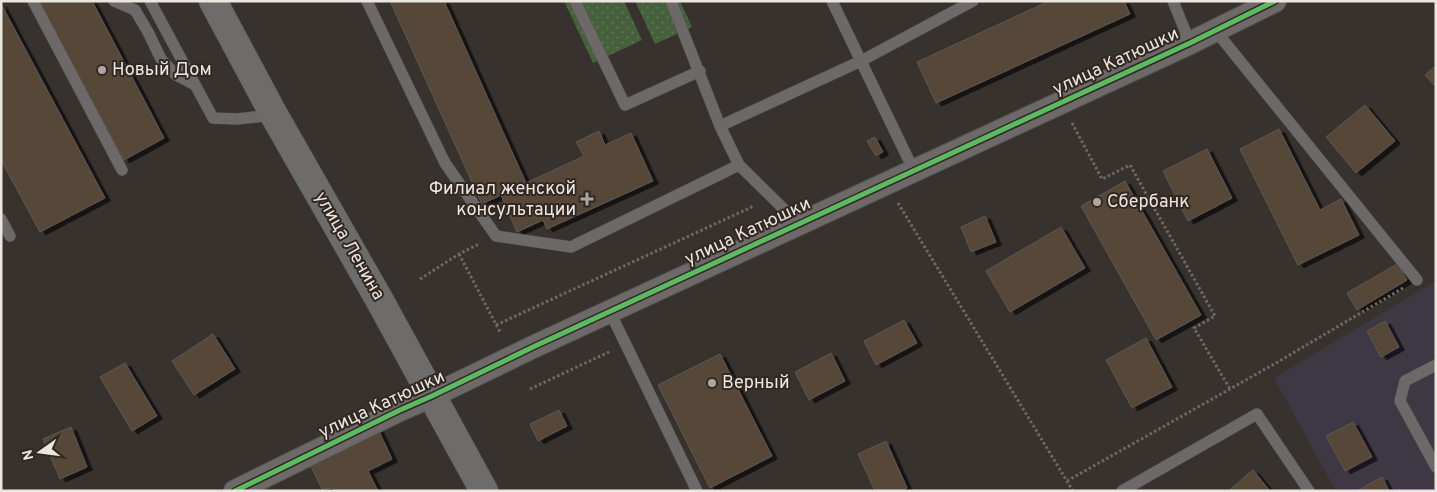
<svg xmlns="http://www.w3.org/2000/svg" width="1437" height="492" viewBox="0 0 1437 492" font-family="Overpass,sans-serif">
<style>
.education{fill:#3e3744}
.grass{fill:url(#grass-dots)}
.building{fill:#564638;stroke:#5c5855;filter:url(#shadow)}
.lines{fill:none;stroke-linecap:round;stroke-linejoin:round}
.service-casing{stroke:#534f4b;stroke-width:12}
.minor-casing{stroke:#534f4b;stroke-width:24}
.secondary-casing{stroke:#534f4b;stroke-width:29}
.path{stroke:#6d6967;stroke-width:3;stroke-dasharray:2.5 2.5;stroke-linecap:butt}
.service{stroke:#6d6968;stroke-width:11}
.minor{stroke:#6d6968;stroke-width:22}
.secondary{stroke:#6e6c6a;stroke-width:28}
.cycleway-casing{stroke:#312821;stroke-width:8}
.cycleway{stroke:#5cba63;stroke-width:5}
.poi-dot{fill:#ada6a2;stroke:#312821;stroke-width:2}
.labels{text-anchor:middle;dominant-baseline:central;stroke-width:4;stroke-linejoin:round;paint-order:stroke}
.street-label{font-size:18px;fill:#ece5e0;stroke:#312821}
.poi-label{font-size:18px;fill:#ece5e0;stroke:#312821;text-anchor:start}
</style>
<defs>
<pattern id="grass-dots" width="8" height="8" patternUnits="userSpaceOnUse" patternTransform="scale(1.25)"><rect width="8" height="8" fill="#45603b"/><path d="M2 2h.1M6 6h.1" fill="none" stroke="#607757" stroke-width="1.8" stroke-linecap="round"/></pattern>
<filter id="shadow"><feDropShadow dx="5.5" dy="3" stdDeviation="0" flood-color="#0009"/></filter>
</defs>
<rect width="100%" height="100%" fill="#37322e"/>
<path class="education" d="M 1436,281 L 1436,491 L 1336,491 L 1274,378 Z"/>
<path class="grass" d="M 564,1 L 624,1 L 642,40 L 593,63 Z
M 635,1 L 680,1 L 692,27 L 655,44 Z"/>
<path class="building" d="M 39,1 L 92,1 L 164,138 L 124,160 Z
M 390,1 L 444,1 L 526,183 L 584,156 L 576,142 L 599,131 L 605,145 L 631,133 L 653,181 L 547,229 L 543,220 L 517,232 L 501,195 L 482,204 Z
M 1049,1 L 1124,1 L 1130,14 L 936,103 L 917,62 Z
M 1,4 L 105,198 L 40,232 L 1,160 Z
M 1436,66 L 1436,87 L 1425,75 Z
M 1365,105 L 1395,141 L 1356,173 L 1326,137 Z
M 1279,129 L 1320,210 L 1341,199 L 1359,235 L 1298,265 L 1240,149 Z
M 875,137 L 883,152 L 876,156 L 867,141 Z
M 1207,149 L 1232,198 L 1188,221 L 1163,171 Z
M 1125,181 L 1201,315 L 1156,340 L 1081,206 Z
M 985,216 L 996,242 L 971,252 L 961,227 Z
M 1061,227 L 1085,268 L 1010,312 L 986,271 Z
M 1397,264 L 1407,280 L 1357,310 L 1347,293 Z
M 904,320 L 917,343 L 876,365 L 864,341 Z
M 1385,321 L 1399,347 L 1381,357 L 1367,331 Z
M 213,334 L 235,369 L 194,395 L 172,361 Z
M 1146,338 L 1172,387 L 1132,408 L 1106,360 Z
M 831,353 L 845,381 L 809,400 L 795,372 Z
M 720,354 L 772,456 L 710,488 L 658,385 Z
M 125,363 L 157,416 L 132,431 L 100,377 Z
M 559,410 L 567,426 L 538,441 L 530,424 Z
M 1353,422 L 1372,457 L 1345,471 L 1326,436 Z
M 71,427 L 87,467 L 60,479 L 43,439 Z
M 377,427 L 392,459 L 368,471 L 378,491 L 335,491 L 333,488 L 322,489 L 308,460 Z
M 886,441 L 907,488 L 901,491 L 875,491 L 858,454 Z
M 1253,470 L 1270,491 L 1228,491 Z
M 1382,477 L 1389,491 L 1357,491 Z"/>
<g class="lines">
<defs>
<path id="service" d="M 33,1 L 122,170
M 114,1 L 135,10 L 148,32 L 161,59 L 176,75 L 195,85
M 150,1 L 213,118 L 237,119 L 273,115
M 367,1 L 445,163 L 496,236 L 571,247 L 739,165
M 575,1 L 625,105 L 700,71
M 671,1 L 720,126 L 739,165 L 799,224
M 832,1 L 914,171
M 1173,1 L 1190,43
M 1215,30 L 1417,280
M 720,126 L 861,61 L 973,1
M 1,219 L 10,236
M 610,312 L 697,491
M 1436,365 L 1405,381 L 1400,401 L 1436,467
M 1122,491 L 1257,414 L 1309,491"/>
<path id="minor" d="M 235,491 L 400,410 L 432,396 L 533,347 L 1190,43 L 1275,1"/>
<path id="secondary" d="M 213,1 L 274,115 L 380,301 L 484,491"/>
</defs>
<use href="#service" class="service-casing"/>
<use href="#minor" class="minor-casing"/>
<use href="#secondary" class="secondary-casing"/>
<path class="path" d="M 1072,123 L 1102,179 L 1130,165 L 1215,316 L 1194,328 L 1230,389
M 898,203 L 1073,491
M 459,254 L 500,332
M 420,279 L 459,254 L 479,244
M 496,325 L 754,206
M 530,389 L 611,351
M 1067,481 L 1276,363 L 1403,288"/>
<use href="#service" class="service"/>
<use href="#minor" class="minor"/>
<use href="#secondary" class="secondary"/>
<defs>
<path id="cycleway" d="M 235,491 L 400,410 L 432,396 L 533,347 L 1190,43 L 1275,1"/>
</defs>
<use href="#cycleway" class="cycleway-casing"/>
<use href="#cycleway" class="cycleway"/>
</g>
<g class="poi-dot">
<circle cx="102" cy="70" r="5"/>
<path d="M584.5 191.5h5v5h5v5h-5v5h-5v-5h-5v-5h5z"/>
<circle cx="1097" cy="202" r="5"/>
<circle cx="712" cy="383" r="5"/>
</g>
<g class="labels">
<g class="street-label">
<text transform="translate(1116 62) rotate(-25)">улица Катюшки</text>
<text transform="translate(748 232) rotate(-25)">улица Катюшки</text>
<text transform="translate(349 246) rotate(60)">улица Ленина</text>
<text transform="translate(382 405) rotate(-25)">улица Катюшки</text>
</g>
<g class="poi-label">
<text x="112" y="70">Новый Дом</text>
<text x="576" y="189" text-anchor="end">Филиал женской<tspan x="576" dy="21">консультации</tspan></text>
<text x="1107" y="202">Сбербанк</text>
<text x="722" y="383">Верный</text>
</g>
</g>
<rect width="1437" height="492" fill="none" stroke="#ece5e0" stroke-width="5"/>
<g transform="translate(40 452) rotate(256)" stroke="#312821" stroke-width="4" paint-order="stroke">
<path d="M0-4L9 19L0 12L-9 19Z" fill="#ece5e0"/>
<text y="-8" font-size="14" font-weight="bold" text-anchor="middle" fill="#ece5e0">N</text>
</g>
</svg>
